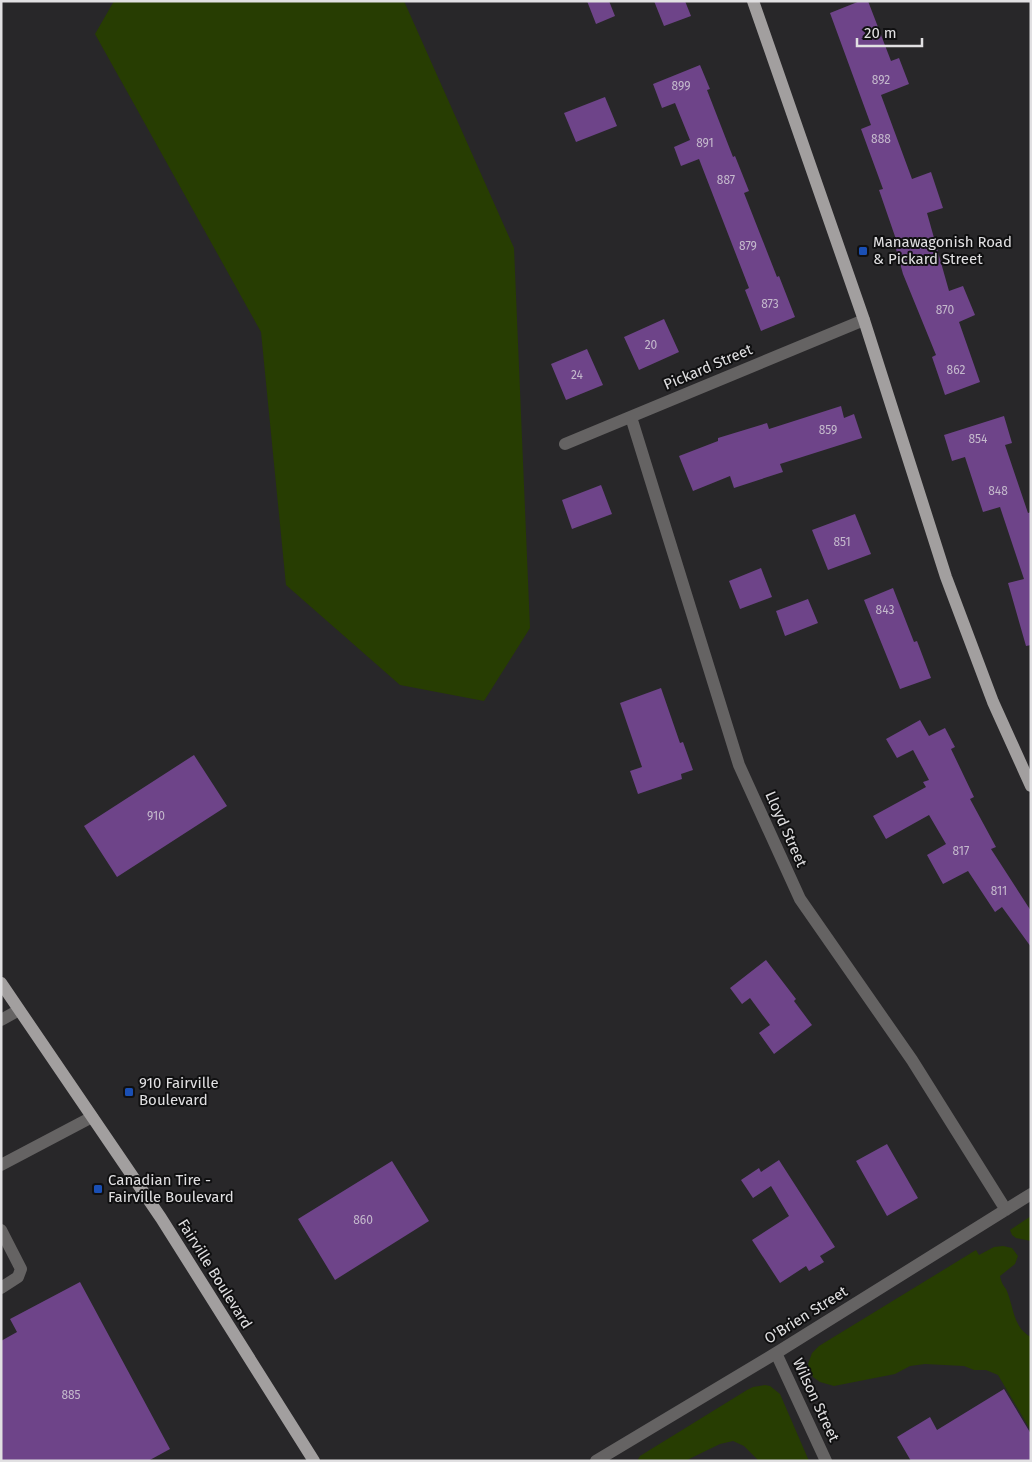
<svg xmlns="http://www.w3.org/2000/svg" width="1032" height="1462" viewBox="0 0 1032 1462" font-family="'Fira Sans',sans-serif">
<style>
.green{fill:#273d02}
.building{fill:#6e4489}
.lines{fill:none;stroke-linecap:round;stroke-linejoin:round}
.minor{stroke:#656363;stroke-width:12}
.major{stroke:#a29f9f;stroke-width:12}
.transit-dot{fill:#1a4fb4;stroke:#101011;stroke-width:2}
.labels{text-anchor:middle;dominant-baseline:central;stroke-width:4;stroke-linejoin:round;paint-order:stroke}
.number-label{font-size:12px;fill:#c4b9cc}
.poi-label{font-size:15px;fill:#e1e0e2;stroke:#101011;text-anchor:start}
.street-label{font-size:15px;fill:#e1e0e2;stroke:#101011}
</style>
<rect width="100%" height="100%" fill="#282729"/>
<path class="green" d="M 114,1 L 404,1 L 514,248 L 530,628 L 484,701 L 400,685 L 286,585 L 261,332 L 95,34 Z
M 1031,1216 L 1031,1241 L 1016,1238 L 1012,1235 L 1010,1230 Z
M 1003,1246 L 1012,1248 L 1018,1256 L 1015,1264 L 1000,1276 C 1002,1287 1006,1286 1008,1294 C 1014,1310 1014,1328 1031,1337 L 1031,1431 L 998,1375 L 986,1370 L 974,1370 L 964,1366 L 925,1364 L 910,1366 L 895,1374 L 834,1386 L 820,1382 L 813,1377 L 808,1364 L 812,1353 L 819,1346 L 976,1250 L 979,1255 L 994,1247 Z
M 765,1385 L 770,1386 L 780,1394 L 809,1461 L 759,1461 L 744,1446 L 733,1441 L 720,1444 L 685,1461 L 637,1461 L 640,1456 L 747,1390 L 753,1387 Z"/>
<path class="building" d="M 587,1 L 609,1 L 615,16 L 596,24 Z
M 654,1 L 685,1 L 691,16 L 664,26 Z
M 860,1 L 868,1 L 891,61 L 899,58 L 909,84 L 881,95 L 912,179 L 931,172 L 943,208 L 927,213 L 949,291 L 963,286 L 975,315 L 959,322 L 980,382 L 945,395 L 932,357 L 936,355 L 903,274 L 896,249 L 899,248 L 879,190 L 883,189 L 861,129 L 871,125 L 830,13 Z
M 700,65 L 710,89 L 707,90 L 733,157 L 735,156 L 749,191 L 744,193 L 777,277 L 779,276 L 795,317 L 761,331 L 745,290 L 749,288 L 699,159 L 681,166 L 674,147 L 690,140 L 675,103 L 662,108 L 653,84 Z
M 605,97 L 617,126 L 576,142 L 564,113 Z
M 664,319 L 679,352 L 639,370 L 624,337 Z
M 587,349 L 603,385 L 566,400 L 551,364 Z
M 841,406 L 844,418 L 854,414 L 862,438 L 780,464 L 783,472 L 734,488 L 730,476 L 693,491 L 679,456 L 718,441 L 718,438 L 767,423 L 769,429 Z
M 1004,416 L 1012,443 L 1005,445 L 1028,513 L 1031,512 L 1031,645 L 1026,646 L 1008,583 L 1024,579 L 1000,507 L 983,512 L 965,457 L 952,461 L 944,435 Z
M 601,485 L 612,514 L 572,529 L 562,500 Z
M 855,514 L 871,554 L 828,570 L 812,530 Z
M 761,568 L 772,597 L 740,609 L 729,581 Z
M 893,588 L 914,642 L 917,641 L 931,678 L 900,689 L 864,600 Z
M 808,599 L 818,623 L 785,636 L 776,611 Z
M 661,688 L 680,743 L 683,742 L 693,770 L 681,774 L 682,779 L 638,794 L 630,771 L 642,767 L 620,703 Z
M 920,720 L 929,736 L 945,728 L 955,747 L 951,749 L 974,797 L 970,799 L 996,847 L 991,849 L 1031,911 L 1031,947 L 1002,907 L 995,912 L 968,871 L 943,884 L 927,855 L 946,844 L 929,815 L 886,839 L 873,816 L 926,787 L 923,782 L 929,780 L 913,750 L 897,758 L 886,739 Z
M 194,755 L 227,806 L 117,877 L 84,826 Z
M 766,960 L 796,999 L 794,1001 L 812,1025 L 774,1054 L 759,1033 L 770,1025 L 750,998 L 742,1004 L 730,988 Z
M 887,1144 L 918,1198 L 887,1216 L 856,1161 Z
M 779,1160 L 835,1247 L 820,1256 L 824,1262 L 809,1271 L 806,1266 L 780,1283 L 752,1240 L 789,1216 L 771,1186 L 753,1198 L 741,1180 L 759,1168 L 761,1172 Z
M 392,1161 L 429,1221 L 335,1280 L 298,1219 Z
M 80,1282 L 170,1449 L 148,1461 L 1,1461 L 1,1341 L 17,1332 L 10,1319 Z
M 1004,1389 L 1031,1434 L 1031,1461 L 911,1461 L 897,1437 L 930,1417 L 937,1430 Z"/>
<g class="lines">
<path class="minor" d="M 631,417 L 739,765 L 800,899 L 912,1060 L 1006,1210
M 565,444 L 864,320
M 1,1020 L 19,1010
M 1,1165 L 92,1117
M 1,1230 L 21,1269 L 18,1277 L 1,1288
M 776,1353 L 826,1461
M 596,1461 L 781,1350 L 1031,1194"/>
<path class="major" d="M 753,1 L 864,320 L 946,577 L 993,702 L 1031,786
M 1,983 L 161,1218 L 314,1461"/>
</g>
<g class="transit-dot">
<rect x="858" y="246" width="10" height="10" rx="2.5"/>
<rect x="124" y="1087" width="10" height="10" rx="2.5"/>
<rect x="93" y="1184" width="10" height="10" rx="2.5"/>
</g>
<g class="labels">
<g class="number-label">
<text x="881" y="80">892</text>
<text x="681" y="86">899</text>
<text x="881" y="139">888</text>
<text x="705" y="143">891</text>
<text x="726" y="180">887</text>
<text x="748" y="246">879</text>
<text x="770" y="304">873</text>
<text x="945" y="310">870</text>
<text x="651" y="345">20</text>
<text x="956" y="370">862</text>
<text x="577" y="375">24</text>
<text x="828" y="430">859</text>
<text x="978" y="439">854</text>
<text x="998" y="491">848</text>
<text x="842" y="542">851</text>
<text x="885" y="610">843</text>
<text x="156" y="816">910</text>
<text x="961" y="851">817</text>
<text x="999" y="891">811</text>
<text x="363" y="1220">860</text>
<text x="71" y="1395">885</text>
</g>
<g class="poi-label">
<text x="873" y="242">Manawagonish Road<tspan x="873" dy="17">&amp; Pickard Street</tspan></text>
<text x="139" y="1083">910 Fairville<tspan x="139" dy="17">Boulevard</tspan></text>
<text x="108" y="1180">Canadian Tire -<tspan x="108" dy="17">Fairville Boulevard</tspan></text>
</g>
<g class="street-label">
<text transform="translate(708 367) rotate(-23)">Pickard Street</text>
<text transform="translate(786 829) rotate(66)">Lloyd Street</text>
<text transform="translate(215 1274) rotate(58)">Fairville Boulevard</text>
<text transform="translate(806 1315) rotate(-32)">O'Brien Street</text>
<text transform="translate(816 1400) rotate(65)">Wilson Street</text>
</g>
</g>
<rect width="1032" height="1462" fill="none" stroke="#e1e0e2" stroke-width="5"/>
<path d="M857 38v8h65v-8" fill="none" stroke="#e1e0e2" stroke-width="2.5"/>
<text x="864" y="38" font-size="15" fill="#e1e0e2" stroke="#101011" stroke-width="4" paint-order="stroke">20 m</text>
</svg>
